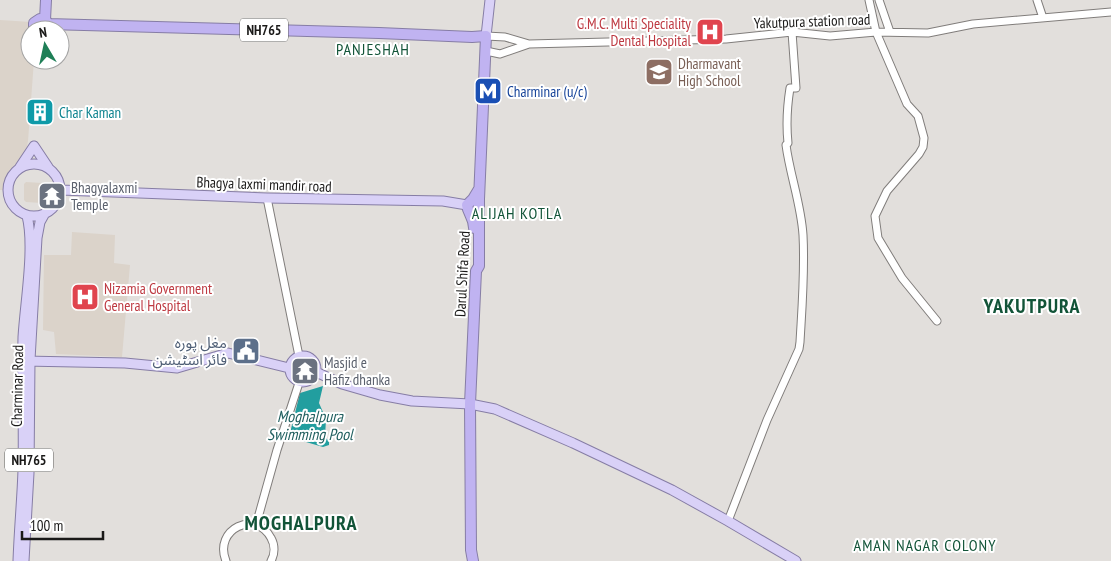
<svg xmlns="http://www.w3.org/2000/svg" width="1111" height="561" viewBox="0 0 1111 561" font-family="'PT Sans Narrow','Noto Sans Arabic',sans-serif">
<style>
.built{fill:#dbd3ca}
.water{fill:#229e9f}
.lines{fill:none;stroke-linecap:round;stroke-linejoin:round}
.minor-casing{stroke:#807d7b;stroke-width:9}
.major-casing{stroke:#867da5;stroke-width:11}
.highway-casing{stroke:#867da5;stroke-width:12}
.minor{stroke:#fff;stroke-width:7}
.major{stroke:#d9d1f7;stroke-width:9}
.highway{stroke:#c0b3f1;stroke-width:10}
.labels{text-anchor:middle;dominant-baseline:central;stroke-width:4;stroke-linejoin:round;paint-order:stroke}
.shield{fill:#fff;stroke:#5f5e5d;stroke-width:1}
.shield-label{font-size:14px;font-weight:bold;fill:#1a1918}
.street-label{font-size:15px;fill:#1a1918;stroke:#fff}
.health-label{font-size:15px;fill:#be3a42;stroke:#fff;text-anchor:end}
.education-label{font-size:15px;fill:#785e54;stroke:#fff;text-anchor:start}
.transit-label{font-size:15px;fill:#164399;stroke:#fff;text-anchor:start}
.culture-label{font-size:15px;fill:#0d838f;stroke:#fff;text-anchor:start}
.worship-label{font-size:15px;fill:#5b616d;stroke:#fff;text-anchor:start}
.service-label{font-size:15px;fill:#4e5e75;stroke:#fff;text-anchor:end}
.neighbourhood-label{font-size:16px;letter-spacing:1px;fill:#125438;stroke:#fff}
.water-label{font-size:16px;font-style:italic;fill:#205f5f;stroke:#fff}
.district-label{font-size:20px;font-weight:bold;letter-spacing:1px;fill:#125438;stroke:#fff}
</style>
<rect width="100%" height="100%" fill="#e2dfdc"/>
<path class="built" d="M 0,20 L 31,22 L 30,60 L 34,60 L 28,141 L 24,162 L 11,177 L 8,190 L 0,190 Z
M 26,182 L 42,183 L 44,185 L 44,200 L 42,203 L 26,202 L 24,200 L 24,184 Z
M 72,232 L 115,235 L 114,263 L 130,265 L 122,357 L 56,354 L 54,332 L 43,330 L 44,255 L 71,255 Z"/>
<path class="water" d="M 323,386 L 319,403 L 326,419 L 325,437 L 329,441 L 329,445 L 323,447 L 289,437 L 300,393 Z"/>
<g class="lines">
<defs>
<path id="minor" d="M 869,0 L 876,32 L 907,104 L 918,116 L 924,138 L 923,147 L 919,154 L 887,191 L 875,216 L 878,238 L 902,278 L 937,321
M 879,0 L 890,32
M 1037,0 L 1043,18
M 486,36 L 505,37 L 529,44
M 486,51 L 500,54 L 529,44 L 726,39 L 792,32 L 830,36 L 876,32 L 928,33 L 973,24 L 1111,12
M 267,198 L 299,356
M 728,521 L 767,420 L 799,349 L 800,342 C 802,307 805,271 803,235 C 801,204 790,175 786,145 L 788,143 C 786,124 787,107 790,88 L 796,88 L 792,32
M 256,525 L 277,450 L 299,383
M 226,561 C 213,529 256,509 271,538 C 275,545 275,554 271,561"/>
<path id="major" d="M 486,36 L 490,0
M 34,146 L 48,167
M8 190a26 26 0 1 1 52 0a26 26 0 1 1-52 0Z
M 20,167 L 34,146
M 61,190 L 267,198 L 443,201 L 467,205
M290 369a13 13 0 1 1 26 0a13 13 0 1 1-26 0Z
M 24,361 L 125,363 L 177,368 L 228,353 L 289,368
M 316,372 L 342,384 L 380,395 L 412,401 L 470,404 L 495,409 L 573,443 L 672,490 L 728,521 L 796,561
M 18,561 C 19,531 22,500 23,470 C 24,425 22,381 23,337 C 25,303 35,247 27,216
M 24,561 L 29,473 L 30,360 L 37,238 L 40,222 L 45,213"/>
<path id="highway" d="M 45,20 L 46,0
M 48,24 L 379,33 L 472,37 L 486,36 L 479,199 L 479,266 L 476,271 L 470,404 L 471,550 L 473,561
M 34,30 L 34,23 L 40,19 L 47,22 L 48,30
M 474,228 C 474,217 468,214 467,205 L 473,199 L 479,189"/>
</defs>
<use href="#minor" class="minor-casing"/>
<use href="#major" class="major-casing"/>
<use href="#highway" class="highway-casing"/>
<use href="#minor" class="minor"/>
<use href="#major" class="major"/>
<use href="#highway" class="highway"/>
</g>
<defs>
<symbol id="hospital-square" viewBox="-11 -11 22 22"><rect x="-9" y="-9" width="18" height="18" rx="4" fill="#e0444e" stroke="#fff"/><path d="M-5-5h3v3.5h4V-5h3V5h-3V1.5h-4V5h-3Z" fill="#fff"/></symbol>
<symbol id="school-square" viewBox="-11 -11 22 22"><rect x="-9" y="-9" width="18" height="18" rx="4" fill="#8d6e63" stroke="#fff"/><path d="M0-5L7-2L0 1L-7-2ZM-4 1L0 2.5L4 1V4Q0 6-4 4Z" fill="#fff"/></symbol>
<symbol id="metro-square" viewBox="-11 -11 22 22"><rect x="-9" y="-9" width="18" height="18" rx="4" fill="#1a4fb4" stroke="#fff"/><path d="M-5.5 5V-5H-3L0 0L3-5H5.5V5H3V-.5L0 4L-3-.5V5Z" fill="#fff"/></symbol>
<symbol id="building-square" viewBox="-11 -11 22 22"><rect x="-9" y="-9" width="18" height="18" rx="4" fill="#0f9aa8" stroke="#fff"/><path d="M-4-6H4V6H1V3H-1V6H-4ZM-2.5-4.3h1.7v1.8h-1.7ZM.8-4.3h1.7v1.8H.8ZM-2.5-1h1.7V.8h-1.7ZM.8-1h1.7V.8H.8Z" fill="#fff"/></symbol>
<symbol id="temple-square" viewBox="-11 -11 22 22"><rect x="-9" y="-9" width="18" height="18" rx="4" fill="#6b7280" stroke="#fff"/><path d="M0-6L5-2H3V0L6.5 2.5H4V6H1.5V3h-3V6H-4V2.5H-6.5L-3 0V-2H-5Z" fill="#fff"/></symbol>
<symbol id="civic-square" viewBox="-11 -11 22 22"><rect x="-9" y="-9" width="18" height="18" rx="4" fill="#5c6f8a" stroke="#fff"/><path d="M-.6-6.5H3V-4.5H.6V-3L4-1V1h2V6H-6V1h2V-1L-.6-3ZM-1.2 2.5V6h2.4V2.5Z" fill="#fff"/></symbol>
</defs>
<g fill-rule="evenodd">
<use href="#hospital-square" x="694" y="16" width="32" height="32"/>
<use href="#school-square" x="643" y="56" width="32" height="32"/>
<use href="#metro-square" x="472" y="75" width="32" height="32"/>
<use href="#building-square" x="24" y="96" width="32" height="32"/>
<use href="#temple-square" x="36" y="180" width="32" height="32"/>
<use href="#hospital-square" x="69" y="281" width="32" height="32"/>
<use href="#civic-square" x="230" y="335" width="32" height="32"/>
<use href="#temple-square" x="289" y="355" width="32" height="32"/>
</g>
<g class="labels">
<g class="shield">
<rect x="240" y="18.5" width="48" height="23" rx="4"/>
<rect x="5" y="448.5" width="48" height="23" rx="4"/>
</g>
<g class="shield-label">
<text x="264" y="30">NH765</text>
<text x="29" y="460">NH765</text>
</g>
<g class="street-label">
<text transform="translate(812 21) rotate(-2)">Yakutpura station road</text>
<text transform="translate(264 184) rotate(2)">Bhagya laxmi mandir road</text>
<text transform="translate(462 274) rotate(-87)">Darul Shifa Road</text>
<text transform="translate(17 386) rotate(-89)">Charminar Road</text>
</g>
<g class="health-label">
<text x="691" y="23">G.M.C. Multi Speciality<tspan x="691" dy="17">Dental Hospital</tspan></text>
<text x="104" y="288" text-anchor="start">Nizamia Government<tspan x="104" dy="17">General Hospital</tspan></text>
</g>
<g class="education-label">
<text x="678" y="63">Dharmavant<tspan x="678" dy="17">High School</tspan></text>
</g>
<g class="transit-label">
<text x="507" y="91">Charminar (u/c)</text>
</g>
<g class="culture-label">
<text x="59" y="112">Char Kaman</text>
</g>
<g class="worship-label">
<text x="71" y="187">Bhagyalaxmi<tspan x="71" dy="17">Temple</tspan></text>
<text x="324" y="362">Masjid e<tspan x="324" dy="17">Hafiz dhanka</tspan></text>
</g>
<g class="service-label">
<text x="227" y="342">مغل پورہ<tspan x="227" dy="17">فائر اسٹیشن</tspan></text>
</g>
<g class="neighbourhood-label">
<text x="373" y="49">PANJESHAH</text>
<text x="517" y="213">ALIJAH KOTLA</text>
<text x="925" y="545">AMAN NAGAR COLONY</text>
</g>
<g class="water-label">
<text x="310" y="416">Moghalpura<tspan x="310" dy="18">Swimming Pool</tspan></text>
</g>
<g class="district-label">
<text x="1032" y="306">YAKUTPURA</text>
<text x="301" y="523">MOGHALPURA</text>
</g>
</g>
<g transform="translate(45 45) rotate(351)"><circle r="24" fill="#ffffff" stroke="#a3a3a3"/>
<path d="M0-4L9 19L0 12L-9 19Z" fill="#1f7f57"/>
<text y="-8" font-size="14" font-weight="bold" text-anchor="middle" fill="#1a1918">N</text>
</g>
<path d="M22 531v8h81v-8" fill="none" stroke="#1a1918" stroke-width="2.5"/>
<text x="30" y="531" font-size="15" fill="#1a1918" stroke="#ffffff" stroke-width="4" paint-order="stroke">100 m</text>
</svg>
